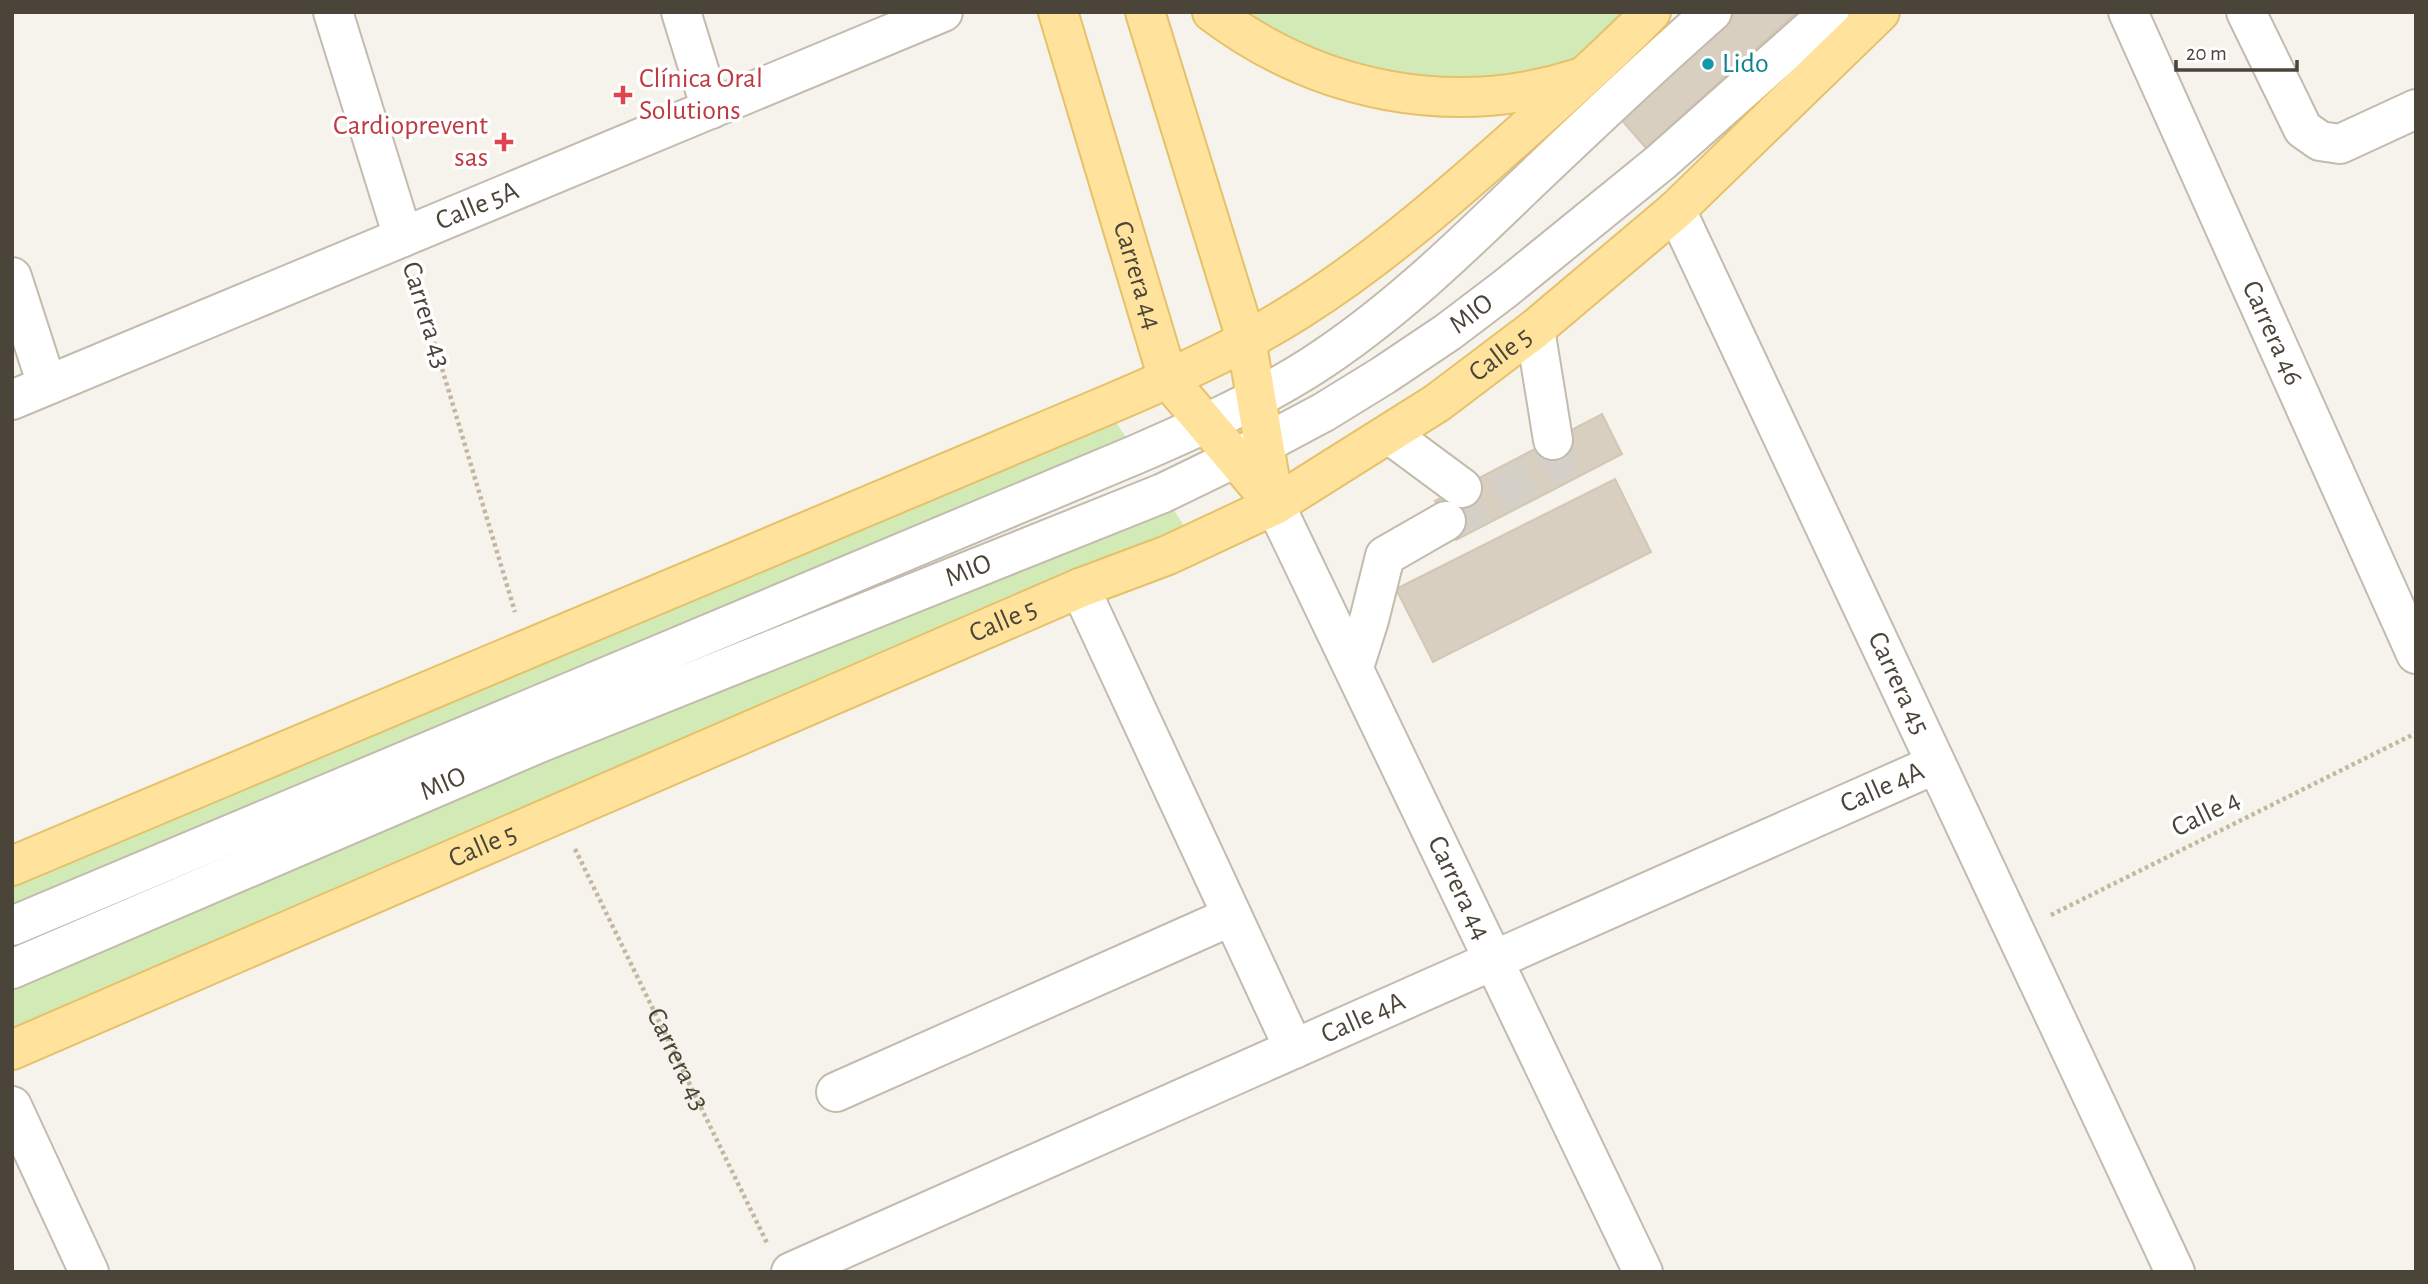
<svg xmlns="http://www.w3.org/2000/svg" width="2428" height="1284" viewBox="0 0 2428 1284" font-family="'Alegreya Sans',sans-serif">
<style>
.green{fill:#d2eab5}
.building{fill:#d8cfc1;stroke:#d3c7b4;stroke-width:2}
.lines{fill:none;stroke-linecap:round;stroke-linejoin:round}
.minor-tunnel{stroke:#d4d0c8;stroke-width:38;stroke-dasharray:38 19;stroke-linecap:butt}
.minor-casing{stroke:#c2bbae;stroke-width:42}
.major-casing{stroke:#e6c16a;stroke-width:42}
.path{stroke:#c4b79f;stroke-width:4.5;stroke-dasharray:3.5 3.5;stroke-linecap:butt}
.minor{stroke:#fff;stroke-width:38}
.major{stroke:#ffe39c;stroke-width:38}
.culture-dot{fill:#0f9aa8;stroke:#fff;stroke-width:2.5}
.health-dot{fill:#e0444e;stroke:#fff;stroke-width:2.5}
.labels{text-anchor:middle;dominant-baseline:central;stroke-width:7;stroke-linejoin:round;paint-order:stroke}
.culture-label{font-size:28px;fill:#0d838f;stroke:#fff;text-anchor:start}
.health-label{font-size:28px;fill:#be3a42;stroke:#fff;text-anchor:start}
.street-label{font-size:28px;fill:#4b4439;stroke:#fff}
</style>
<rect width="100%" height="100%" fill="#f6f3ec"/>
<path class="green" d="M 1212,12 L 1651,12 L 1588,75 L 1434,97 Z
M 1105,406 L 1137,454 L 12,926 L 12,866 Z
M 1163,493 L 1195,543 L 12,1050 L 12,969 Z"/>
<path class="building" d="M 1735,12 L 1797,12 L 1646,148 L 1619,117 Z
M 1602,414 L 1622,454 L 1456,540 L 1435,501 Z
M 1615,479 L 1651,552 L 1433,662 L 1396,589 Z"/>
<g class="lines">
<path class="minor-tunnel" d="M 1446,521 L 1557,463 L 1553,440"/>
<defs>
<g id="minor">
<path d="M 333,12 L 403,237"/>
<path d="M 681,12 L 711,109"/>
<path id="s2" d="M 2128,12 L 2416,654"/>
<path d="M 2246,12 L 2303,129 L 2320,141 L 2340,144 L 2416,109"/>
<path id="s3" d="M 1676,210 L 2175,1272"/>
<path d="M 12,277 L 47,385"/>
<path d="M 1535,329 L 1553,440"/>
<path id="s4" d="M 12,400 L 943,12"/>
<path d="M 1389,434 L 1462,488"/>
<path id="s5" d="M 1275,505 L 1643,1272"/>
<path d="M 1080,588 L 1294,1049"/>
<path d="M 1354,667 L 1369,620 L 1385,556 L 1446,521"/>
<path d="M 12,926 L 1137,454 C 1197,428 1257,401 1312,366 C 1388,317 1454,254 1518,192 C 1582,131 1646,70 1712,12"/>
<path id="s6" d="M 12,969 L 544,741 L 1163,493 L 1264,444 L 1324,412 L 1384,375 L 1448,332 L 1506,288 L 1661,162 L 1830,12"/>
<path d="M 836,1092 L 1232,916"/>
<path d="M 12,1106 L 89,1272"/>
<path id="s7" d="M 791,1272 L 1936,764"/>
</g>
<g id="major">
<path id="s8" d="M 1058,12 L 1168,379 L 1275,505"/>
<path d="M 1145,12 L 1246,339 L 1274,503"/>
<path d="M 1212,12 C 1318,92 1452,119 1579,78"/>
<path d="M 12,866 L 1105,406 C 1171,378 1239,348 1300,309 C 1368,266 1431,213 1492,159 C 1546,111 1600,64 1651,12"/>
<path id="s9" d="M 12,1050 L 1080,588 L 1168,555 L 1275,505 L 1437,403 L 1535,329 L 1676,210 L 1880,12"/>
</g>
</defs>
<use href="#minor" class="minor-casing"/>
<use href="#major" class="major-casing"/>
<g class="path">
<path d="M 414,275 L 515,612"/>
<path id="s1" d="M 575,849 L 767,1243"/>
<path d="M 2051,915 L 2416,733"/>
</g>
<use href="#minor" class="minor"/>
<use href="#major" class="major"/>
</g>
<circle class="culture-dot" cx="1708" cy="64" r="7"/>
<g class="health-dot">
<path d="M619.5 84.5h7v7h7v7h-7v7h-7v-7h-7v-7h7z"/>
<path d="M500.5 131.5h7v7h7v7h-7v7h-7v-7h-7v-7h7z"/>
</g>
<g class="labels">
<g class="culture-label">
<text x="1722" y="64">Lido</text>
</g>
<g class="health-label">
<text x="639" y="79">Clínica Oral<tspan x="639" dy="32">Solutions</tspan></text>
<text x="488" y="126" text-anchor="end">Cardioprevent<tspan x="488" dy="32">sas</tspan></text>
</g>
<g class="street-label">
<text stroke="none"><textPath href="#s4" startOffset="504">Calle 5A</textPath></text>
<text stroke="none"><textPath href="#s8" startOffset="275">Carrera 44</textPath></text>
<text stroke="none"><textPath href="#s6" startOffset="1603">MIO</textPath></text>
<text transform="translate(426 315) rotate(73)">Carrera 43</text>
<text stroke="none"><textPath href="#s2" startOffset="352">Carrera 46</textPath></text>
<text stroke="none"><textPath href="#s9" startOffset="1647">Calle 5</textPath></text>
<text stroke="none"><textPath href="#s6" startOffset="1036">MIO</textPath></text>
<text stroke="none"><textPath href="#s9" startOffset="1080">Calle 5</textPath></text>
<text stroke="none"><textPath href="#s3" startOffset="523">Carrera 45</textPath></text>
<text stroke="none"><textPath href="#s6" startOffset="469">MIO</textPath></text>
<text stroke="none"><textPath href="#s7" startOffset="1194">Calle 4A</textPath></text>
<text transform="translate(2206 814) rotate(-26)">Calle 4</text>
<text stroke="none"><textPath href="#s9" startOffset="513">Calle 5</textPath></text>
<text stroke="none"><textPath href="#s5" startOffset="425">Carrera 44</textPath></text>
<text stroke="none"><textPath href="#s7" startOffset="626">Calle 4A</textPath></text>
<text stroke="none"><textPath href="#s1" startOffset="234">Carrera 43</textPath></text>
</g>
</g>
<rect width="2428" height="1284" fill="none" stroke="#4b4439" stroke-width="28"/>
<path d="M2176 60v10h121v-10" fill="none" stroke="#4b4439" stroke-width="3.5"/>
<text x="2186" y="60" font-size="21" fill="#4b4439" stroke="#ffffff" stroke-width="5" paint-order="stroke">20 m</text>
</svg>
